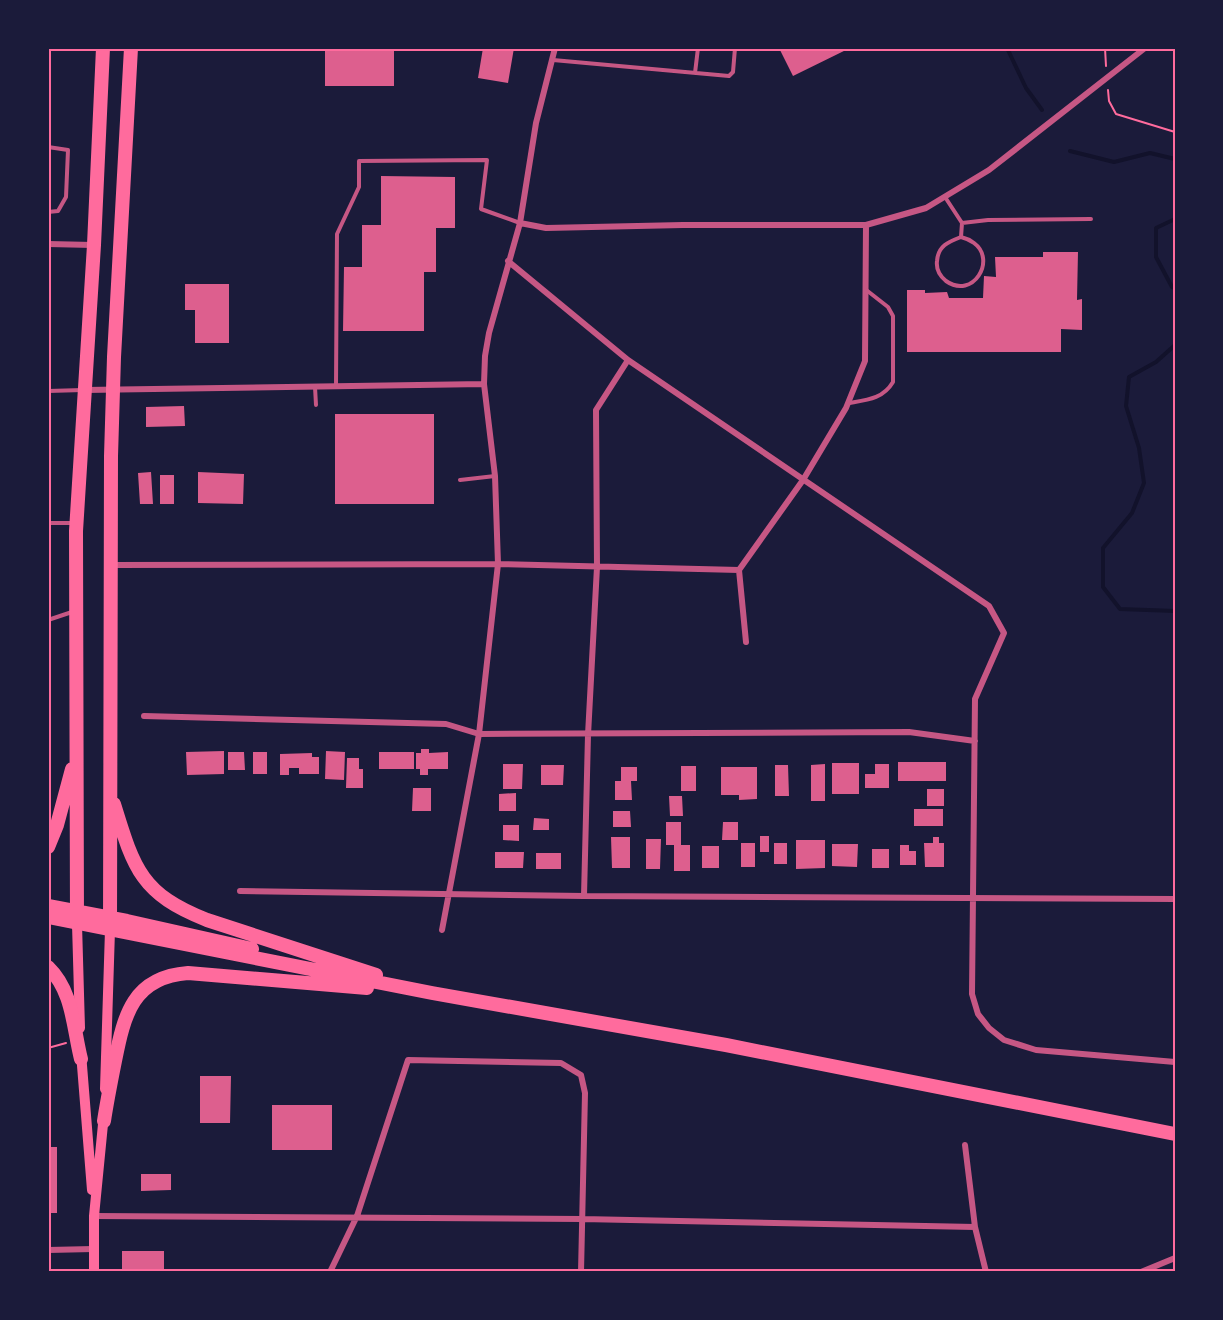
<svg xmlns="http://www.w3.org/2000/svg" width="1223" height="1320" viewBox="0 0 1223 1320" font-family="'Varela Round',sans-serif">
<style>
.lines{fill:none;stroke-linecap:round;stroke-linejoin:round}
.stream{stroke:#12122b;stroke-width:4}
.building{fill:#dd5f8e}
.path{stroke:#ff6b9d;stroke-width:2}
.service{stroke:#c65784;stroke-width:4}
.minor{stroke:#c65784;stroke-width:6}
.secondary{stroke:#ff6b9d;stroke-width:10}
.trunk{stroke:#ff6b9d;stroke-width:14}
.neatline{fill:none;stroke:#ff6b9d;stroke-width:2}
</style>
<rect width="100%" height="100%" fill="#1b1b3a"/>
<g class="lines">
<path class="stream" d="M 1007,48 L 1026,88 L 1042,110
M 1070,151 L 1114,162 L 1150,153 L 1175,159
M 1175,219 L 1156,228 L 1156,257 L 1172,287 L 1175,288
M 1175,345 L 1156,362 L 1129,377 L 1126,406 L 1139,448 L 1144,483 L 1132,513 L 1103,548 L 1103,587 L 1120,609 L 1175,611"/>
</g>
<path class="building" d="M 483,48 L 514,48 L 508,83 L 478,78 Z
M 779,48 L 850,48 L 793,76 Z
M 325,51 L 394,51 L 394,86 L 325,86 Z
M 381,176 L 455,177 L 455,228 L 436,228 L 436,272 L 424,272 L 424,331 L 343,331 L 344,267 L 362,267 L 362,225 L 381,225 Z
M 1043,252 L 1078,252 L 1077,300 L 1082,299 L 1082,330 L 1061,329 L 1061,352 L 907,352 L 907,290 L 925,290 L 925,293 L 947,292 L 949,298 L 983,298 L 984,276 L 996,277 L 995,257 L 1043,257 Z
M 185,284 L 229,284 L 229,343 L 195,343 L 195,310 L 185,310 Z
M 184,406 L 185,426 L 146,427 L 146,407 Z
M 335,414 L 434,414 L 434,504 L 335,504 Z
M 151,472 L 153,504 L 140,504 L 138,473 Z
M 198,472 L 244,474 L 243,504 L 198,503 Z
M 160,475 L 174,475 L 174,504 L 160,504 Z
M 421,749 L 429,749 L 429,753 L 448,752 L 448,769 L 428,769 L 428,775 L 420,775 L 420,769 L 416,769 L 416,753 L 421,753 Z
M 224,751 L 224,774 L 187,775 L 186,752 Z
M 326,751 L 345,752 L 344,780 L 325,779 Z
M 228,752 L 244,752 L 245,770 L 228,770 Z
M 253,752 L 267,752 L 267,774 L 253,774 Z
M 379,752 L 414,752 L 414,769 L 379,769 Z
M 312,753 L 312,757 L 319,757 L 319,774 L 299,774 L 299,768 L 289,768 L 289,775 L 280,775 L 280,754 Z
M 347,758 L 359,758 L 359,769 L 363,769 L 363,788 L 346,788 Z
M 898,762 L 946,762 L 946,781 L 898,781 Z
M 832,763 L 859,763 L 859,794 L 832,794 Z
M 503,764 L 523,764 L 522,789 L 503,789 Z
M 825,764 L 825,801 L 811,801 L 811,765 Z
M 875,764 L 889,764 L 889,788 L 865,788 L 865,774 L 875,774 Z
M 541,765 L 564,765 L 563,785 L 541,785 Z
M 775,765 L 788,765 L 789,796 L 775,796 Z
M 681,766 L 696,766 L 696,791 L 681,791 Z
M 621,767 L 637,767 L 637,781 L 631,781 L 632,800 L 615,800 L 615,781 L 621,781 Z
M 721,767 L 757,767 L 757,799 L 739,800 L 739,795 L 721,795 Z
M 413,788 L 431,788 L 431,811 L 412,811 Z
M 927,789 L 944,789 L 944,806 L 927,806 Z
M 516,793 L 516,811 L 499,811 L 499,794 Z
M 669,796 L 682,796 L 683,816 L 670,816 Z
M 914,809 L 943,809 L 943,826 L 914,826 Z
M 613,811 L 630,811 L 631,827 L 613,827 Z
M 534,818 L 549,819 L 549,830 L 533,830 Z
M 666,822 L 681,822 L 681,845 L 690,845 L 690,871 L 674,871 L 674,845 L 666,845 Z
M 723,822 L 738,822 L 738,840 L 722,840 Z
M 503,825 L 519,825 L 519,841 L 503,840 Z
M 760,836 L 769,836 L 769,852 L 760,852 Z
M 611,837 L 630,837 L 630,868 L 612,868 Z
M 933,837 L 939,837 L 939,843 L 944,843 L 944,867 L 925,867 L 924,843 L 933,843 Z
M 646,839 L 661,839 L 660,869 L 646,869 Z
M 796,840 L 825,840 L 825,868 L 796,869 Z
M 741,843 L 755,843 L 755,867 L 741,867 Z
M 774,843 L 787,843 L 787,864 L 774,864 Z
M 832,844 L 858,844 L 857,867 L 832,866 Z
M 900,845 L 909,845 L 909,851 L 916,851 L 916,865 L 900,865 Z
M 702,846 L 719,846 L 719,868 L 702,868 Z
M 872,849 L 889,849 L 889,868 L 872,868 Z
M 495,852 L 524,852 L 523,868 L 495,868 Z
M 536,853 L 561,853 L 561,869 L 536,869 Z
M 200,1076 L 231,1076 L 230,1123 L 200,1123 Z
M 272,1105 L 332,1105 L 332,1150 L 272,1150 Z
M 48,1147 L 57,1147 L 57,1213 L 48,1213 Z
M 141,1174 L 171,1174 L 171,1190 L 141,1191 Z
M 122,1251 L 164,1251 L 164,1272 L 122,1272 Z"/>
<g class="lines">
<path class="path" d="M 1105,48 L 1106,66
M 1108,90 L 1109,101 L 1116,114 L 1175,132
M 48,1048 L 66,1043"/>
<path class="service" d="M 553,60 L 729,76 L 733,72 L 735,48
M 695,73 L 698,48
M 48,147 L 68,150 L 66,197 L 58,211 L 48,212
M 945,197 L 962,223 L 961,237
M 962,223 L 988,220 L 1091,219
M 961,237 C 965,238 970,240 974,243 C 997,260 973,300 946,281 C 940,276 936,269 937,261 C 938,246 948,242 961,237 Z
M 336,386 L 337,234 L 359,187 L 359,161 L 487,160 L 481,209 L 520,223
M 315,387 L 316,405
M 48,391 L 83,390
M 849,403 C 867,400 883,399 893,382 L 893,316 L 888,307 L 865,289
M 460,480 L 495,476
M 48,523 L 74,523
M 48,620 L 72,612"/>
<path class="minor" d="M 520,223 L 546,228 L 683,225 L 866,225 L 926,208 L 989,170 L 1145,48
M 48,244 L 93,245
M 508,261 L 628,360 L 989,606 L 1004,633 L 975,699 L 972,994 L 978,1014 L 989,1028 L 1004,1040 L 1036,1050 L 1175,1062
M 85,390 L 484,384
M 111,565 L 498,564 L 739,570
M 746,642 L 739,570 L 803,480 L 846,408 L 865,361 L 866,225
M 144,716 L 446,724 L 479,734 L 909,732 L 975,741
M 240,891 L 584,896 L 1175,899
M 584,896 L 588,735 L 597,567 L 596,410 L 628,360
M 442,930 L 479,734 L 498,564 L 495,476 L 484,384 L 485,356 L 489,333 L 520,223 L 536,123 L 555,48
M 965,1145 L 975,1227 L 986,1272
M 94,1216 L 582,1219 L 975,1227
M 48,1250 L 93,1249
M 330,1272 L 357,1216 L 408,1060 L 561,1063 L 581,1075 L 585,1093 L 581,1272
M 1141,1272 L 1175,1258"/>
<path class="secondary" d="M 77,924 L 80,1028
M 81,1053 L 92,1190
M 105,1089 L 110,930
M 94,1272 L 94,1216 L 104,1114"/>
<path class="trunk" d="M 114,804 C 134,869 141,894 207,920 L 376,975
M 48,847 L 57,825 L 72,769
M 48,906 L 127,921 L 252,949
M 48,917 L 432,993 L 726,1045 L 1175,1134
M 77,924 L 76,531 L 94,245 L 103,48
M 110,930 L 111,456 L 114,357 L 131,48
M 48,967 C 73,991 73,1027 81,1059
M 104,1121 C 107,1101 111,1081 115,1061 C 124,1015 133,977 188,973 L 367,988"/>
</g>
<rect width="1223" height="1320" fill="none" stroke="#1b1b3a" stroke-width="99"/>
<rect x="50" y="50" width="1124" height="1220" class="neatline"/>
</svg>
